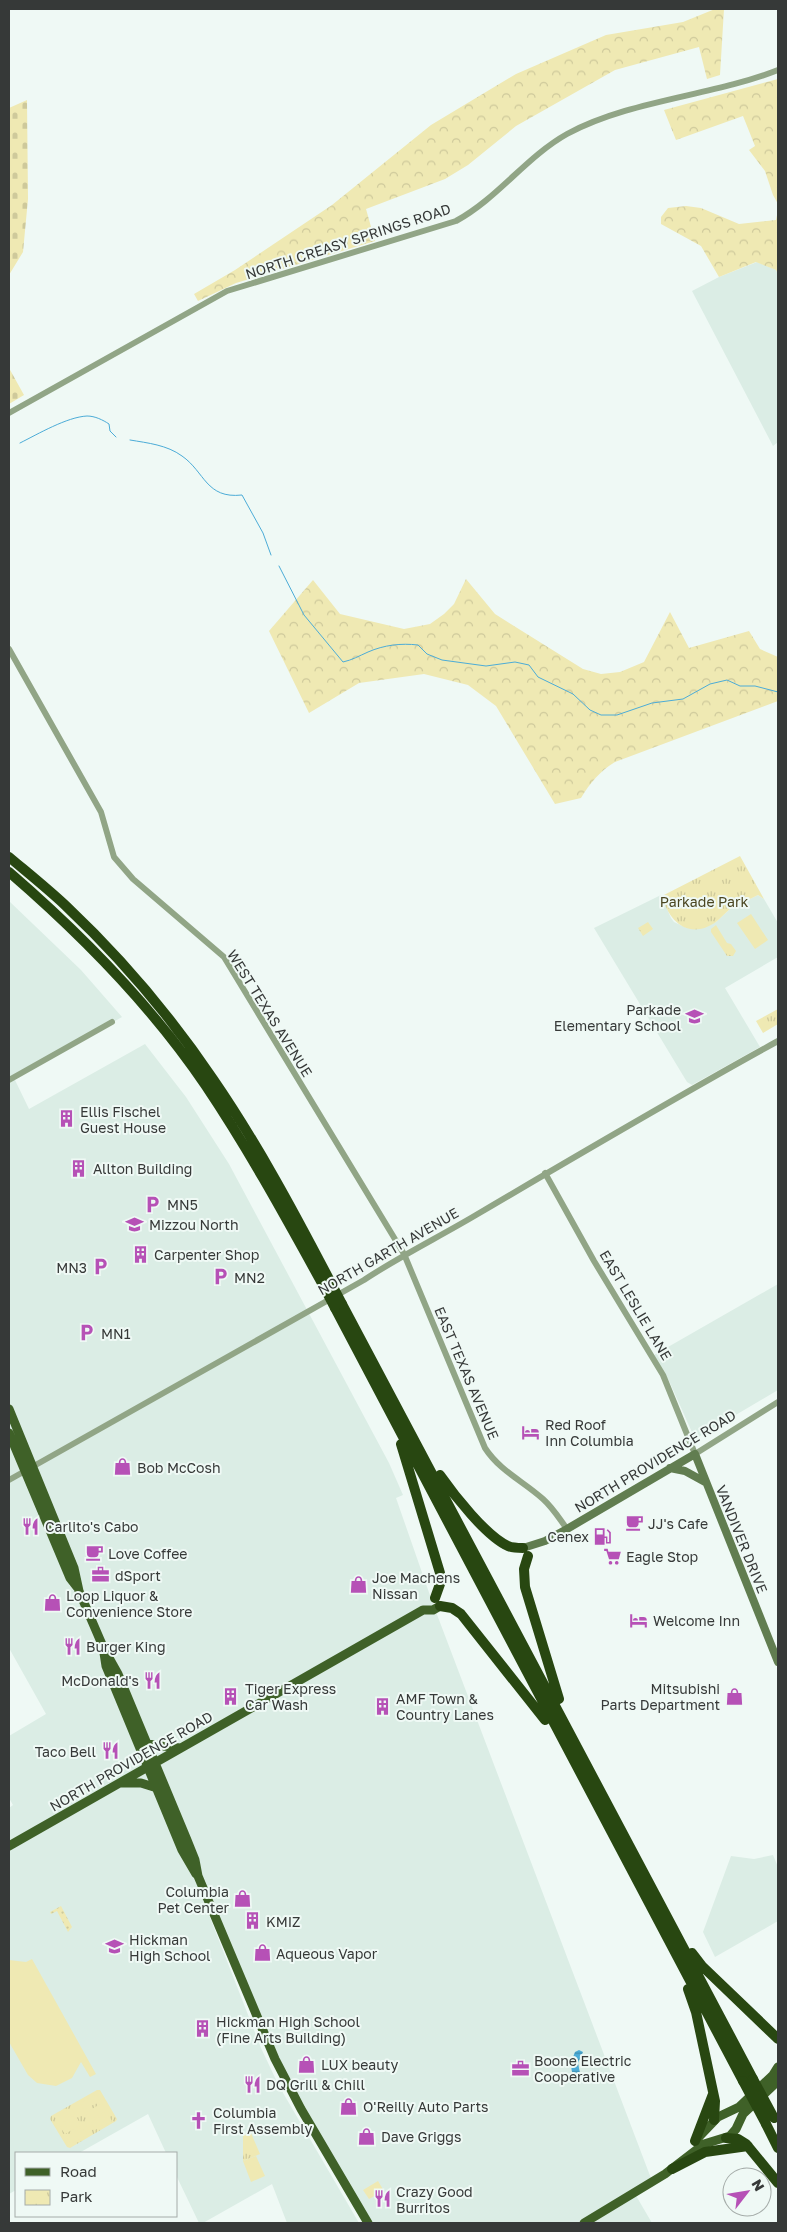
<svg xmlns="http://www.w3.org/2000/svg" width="787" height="2232" viewBox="0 0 787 2232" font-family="'Golos Text',sans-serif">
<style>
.built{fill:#dbede5}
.grass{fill:url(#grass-dots)}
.forest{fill:url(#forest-crowns)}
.cemetery{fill:url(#cemetery-stones)}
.park{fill:url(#park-tufts)}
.garden{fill:#efe9b3}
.water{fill:url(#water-rules)}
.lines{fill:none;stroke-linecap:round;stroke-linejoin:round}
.stream{stroke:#4cacd7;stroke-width:1}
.tertiary{stroke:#91a586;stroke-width:6}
.secondary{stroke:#617d50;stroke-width:8}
.primary{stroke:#3f6128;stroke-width:9}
.motorway{stroke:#284711;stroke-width:10}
.motorway-bridge{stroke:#284711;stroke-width:10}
.labels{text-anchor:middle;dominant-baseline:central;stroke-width:4;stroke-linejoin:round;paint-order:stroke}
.street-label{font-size:14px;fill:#363938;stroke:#eff9f5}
.park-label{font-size:14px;fill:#4a4520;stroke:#eff9f5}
.poi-label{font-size:14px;fill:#363938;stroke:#eff9f5;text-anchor:start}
</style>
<defs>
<pattern id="grass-dots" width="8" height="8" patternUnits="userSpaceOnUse" patternTransform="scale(1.25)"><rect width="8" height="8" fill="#efe9b3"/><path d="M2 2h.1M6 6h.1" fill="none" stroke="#cec99b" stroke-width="1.8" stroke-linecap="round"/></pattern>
<pattern id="forest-crowns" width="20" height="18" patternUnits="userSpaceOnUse" patternTransform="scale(1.25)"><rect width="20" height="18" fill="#efe9b3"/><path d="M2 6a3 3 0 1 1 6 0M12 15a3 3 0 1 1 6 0" fill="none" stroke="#cec99b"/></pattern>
<pattern id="cemetery-stones" width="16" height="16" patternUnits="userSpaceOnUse" patternTransform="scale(1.25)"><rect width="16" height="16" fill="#efe9b3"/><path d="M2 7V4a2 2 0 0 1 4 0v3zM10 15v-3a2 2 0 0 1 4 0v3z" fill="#cec99b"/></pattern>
<pattern id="park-tufts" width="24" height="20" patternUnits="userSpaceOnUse" patternTransform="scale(1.25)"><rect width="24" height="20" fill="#efe9b3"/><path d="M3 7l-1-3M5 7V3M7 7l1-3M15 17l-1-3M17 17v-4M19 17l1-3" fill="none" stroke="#cec99b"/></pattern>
<pattern id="water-rules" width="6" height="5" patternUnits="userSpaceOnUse" patternTransform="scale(1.25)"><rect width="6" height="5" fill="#4cacd7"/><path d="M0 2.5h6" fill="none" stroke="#408daf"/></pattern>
</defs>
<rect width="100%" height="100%" fill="#eff9f5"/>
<path class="built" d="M 757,262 L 776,270 L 778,274 L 778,442 L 773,446 L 692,291 L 719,277 Z
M 661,895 L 671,918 L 674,922 L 687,928 L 700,928 L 716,922 L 730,909 L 758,895 L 764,899 L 778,923 L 778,957 L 725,988 L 760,1047 L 692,1085 L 687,1082 L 594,928 Z
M 9,901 L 81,970 L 122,1017 L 14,1078 L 29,1109 L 145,1044 L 186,1097 L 229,1164 L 389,1463 L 403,1495 L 396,1498 L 433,1604 L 652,2181 L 581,2223 L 369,2223 L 286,2080 L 161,1792 L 261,2048 L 279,2086 L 359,2223 L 287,2223 L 272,2184 L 203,2223 L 199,2223 L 176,2175 L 176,2153 L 166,2153 L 148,2114 L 79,2153 L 16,2153 L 16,2190 L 9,2194 L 9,1808 L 13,1805 L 9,1798 L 9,1736 L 46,1714 L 9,1648 Z
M 778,1284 L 778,1390 L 695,1439 L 670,1383 L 654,1355 Z
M 773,1855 L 778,1867 L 778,1921 L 715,1957 L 703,1932 L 731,1856 L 754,1859 Z
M 635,2194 L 652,2223 L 585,2223 Z"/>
<path class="grass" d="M 61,1906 L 72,1927 L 68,1932 L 57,1911 L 51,1914 L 50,1912 Z"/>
<path class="forest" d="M 715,9 L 724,9 L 720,75 L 707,79 L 699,47 L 615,70 L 516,126 L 468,165 L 445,179 L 366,209 L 375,241 L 236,283 L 198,301 L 194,294 L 235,270 L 332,205 L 431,125 L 516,74 L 606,35 L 683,22 Z
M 778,79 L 778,204 L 773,195 L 765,171 L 749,150 L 755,146 L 743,116 L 676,140 L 664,110 Z
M 686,206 L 701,208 L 739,224 L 776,220 L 778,210 L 778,274 L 776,270 L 756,262 L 719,277 L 701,246 L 661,224 L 661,217 L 668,208 Z
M 466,579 L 495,614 L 583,669 L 601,674 L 620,672 L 644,662 L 670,612 L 689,648 L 749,631 L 760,649 L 778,657 L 778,701 L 615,762 C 600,771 590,783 581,798 L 555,804 L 496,706 L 468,685 L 424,674 L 359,683 L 309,713 L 269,631 L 313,580 L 340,614 L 404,629 L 430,624 L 444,614 L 454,604 Z"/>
<path class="cemetery" d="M 27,100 L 28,199 L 23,252 L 9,275 L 9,108 Z
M 9,368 L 24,395 L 9,404 Z"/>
<path class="park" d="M 740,856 L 764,899 L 758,895 C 749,900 739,903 730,909 C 725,913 721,918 716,922 C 690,940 669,923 662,896 Z
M 648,922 L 653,929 L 643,936 L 638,928 Z
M 716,925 L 727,943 L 731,944 L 736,951 L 733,956 L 727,956 L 711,932 L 711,929 Z
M 778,1009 L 778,1024 L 763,1033 L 756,1021 Z
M 97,2090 L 100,2090 L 117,2119 L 116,2121 L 70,2148 L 67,2147 L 50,2119 L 51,2116 Z
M 251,2133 L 260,2154 L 243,2161 L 243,2135 Z
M 378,2181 L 384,2191 L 369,2199 L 363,2190 Z"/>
<path class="garden" d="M 751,914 L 768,940 L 755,949 L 737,923 Z
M 32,1959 L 96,2074 L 90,2077 L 81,2062 L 72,2078 L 56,2086 L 37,2083 L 28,2075 L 9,2042 L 9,1960 L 26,1962 Z
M 96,2094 L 100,2101 L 84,2110 L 80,2103 Z
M 102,2103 L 106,2111 L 90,2120 L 85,2113 Z
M 71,2108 L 75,2115 L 59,2125 L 55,2117 Z
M 107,2113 L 112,2121 L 95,2130 L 91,2122 Z
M 77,2118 L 81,2125 L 65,2134 L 60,2127 Z
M 82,2127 L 87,2135 L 71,2144 L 66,2137 Z
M 256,2156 L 265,2176 L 251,2182 L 243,2161 Z"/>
<path class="water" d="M 579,2050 L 583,2052 L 578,2063 L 580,2073 L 574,2076 C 569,2069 572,2059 575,2052 Z"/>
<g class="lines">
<path class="stream" d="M 130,440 C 148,443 167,445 182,456 C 205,472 206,499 242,495 L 263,533 L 271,555
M 20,443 C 38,434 67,417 87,416 C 95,416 103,420 109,424 L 110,431 L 116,437
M 279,566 L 304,615 L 343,662 C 352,660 359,656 368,652 C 384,645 401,643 418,645 L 427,654 L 442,660 L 486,666 L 515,662 L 529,665 L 538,677 L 573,694 L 590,710 L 601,715 L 617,715 L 652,703 L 683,699 L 710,684 L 727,680 L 740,686 L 755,686 L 778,692"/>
<path class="tertiary" d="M 9,413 L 227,291 L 456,221 C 498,198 526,157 567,134 C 630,100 712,96 778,70
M 9,649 L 101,812 L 114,857 L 133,879 L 224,957 L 404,1254 L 485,1448 C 500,1471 523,1481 543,1499 C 553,1508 559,1518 567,1529
M 9,1080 L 112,1022
M 545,1173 L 594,1261 L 663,1375 L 695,1454 L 778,1402
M 9,1480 L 364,1280 C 400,1256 439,1237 476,1215 C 576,1156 676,1097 778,1041"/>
<path class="secondary" d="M 670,1468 L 685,1471 L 705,1482
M 523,1548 L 545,1541 L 567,1529 L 695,1454 L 778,1662"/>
<path class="primary" d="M 9,1409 L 74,1568 L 79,1591 L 104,1649 L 118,1674 L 187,1840 L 195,1860 L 198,1876 L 275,2059 L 301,2109 L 368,2223
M 9,1433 L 70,1578 L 77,1587
M 104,1653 L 106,1666 L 182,1850 L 196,1874
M 147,1744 L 180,1748
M 120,1783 L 141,1783 L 157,1788
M 9,1846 L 423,1610 L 433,1610 L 440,1606
M 697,2139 L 718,2117 L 739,2107 L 773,2075 L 778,2067
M 584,2223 L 665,2174 L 704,2144 L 730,2136 L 736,2129 L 743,2114 L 778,2081"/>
<path class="motorway" d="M 9,857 C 28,873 48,889 66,906 C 120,957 171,1017 213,1079 C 257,1143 294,1212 330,1281
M 9,872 C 82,935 152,1006 206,1086 C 249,1150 286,1218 323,1285
M 342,1304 L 753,2079
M 335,1308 L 743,2081
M 401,1444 L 440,1573 L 440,1584 L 435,1598
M 440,1475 C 454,1495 486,1536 508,1546 C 512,1548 518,1548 523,1548
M 528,1556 L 524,1569 L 525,1587 L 559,1699
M 440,1606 L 452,1608 L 461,1614 L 545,1720
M 692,1953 L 702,1966 L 778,2039
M 688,1989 L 696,2012 L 715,2101 L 714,2120
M 766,2124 L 778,2148
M 726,2138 L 738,2139 L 746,2144 L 778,2183
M 695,2141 L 713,2094
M 672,2169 L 705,2152 L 748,2146"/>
<path class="motorway-bridge" d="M 330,1281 L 342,1304
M 323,1285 L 335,1308
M 753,2079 L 774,2118
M 743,2081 L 766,2124"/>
</g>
<defs>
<symbol id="school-bare" viewBox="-9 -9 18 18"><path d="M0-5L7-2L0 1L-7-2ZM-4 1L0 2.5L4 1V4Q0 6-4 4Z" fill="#b651b6" stroke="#eff9f5" stroke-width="2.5" paint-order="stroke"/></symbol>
<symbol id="building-bare" viewBox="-9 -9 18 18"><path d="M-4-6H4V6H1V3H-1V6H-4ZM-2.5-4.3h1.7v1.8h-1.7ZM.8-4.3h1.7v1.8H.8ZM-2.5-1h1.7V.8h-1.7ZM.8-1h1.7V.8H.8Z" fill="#b651b6" stroke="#eff9f5" stroke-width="2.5" paint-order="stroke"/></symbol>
<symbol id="parking-bare" viewBox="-9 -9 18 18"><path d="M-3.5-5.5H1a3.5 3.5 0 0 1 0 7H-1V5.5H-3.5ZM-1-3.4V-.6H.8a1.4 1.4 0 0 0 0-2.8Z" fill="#b651b6" stroke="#eff9f5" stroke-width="2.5" paint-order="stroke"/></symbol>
<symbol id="university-bare" viewBox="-9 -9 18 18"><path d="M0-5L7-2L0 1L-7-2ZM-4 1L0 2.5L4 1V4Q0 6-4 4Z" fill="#b651b6" stroke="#eff9f5" stroke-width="2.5" paint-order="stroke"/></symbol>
<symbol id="hotel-bare" viewBox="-9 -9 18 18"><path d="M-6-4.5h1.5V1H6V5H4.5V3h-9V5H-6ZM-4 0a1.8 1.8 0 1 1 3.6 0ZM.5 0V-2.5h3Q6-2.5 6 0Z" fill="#b651b6" stroke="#eff9f5" stroke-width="2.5" paint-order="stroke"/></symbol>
<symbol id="shop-bare" viewBox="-9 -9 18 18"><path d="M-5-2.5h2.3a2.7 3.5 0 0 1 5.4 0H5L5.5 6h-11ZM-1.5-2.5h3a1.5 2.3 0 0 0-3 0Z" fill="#b651b6" stroke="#eff9f5" stroke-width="2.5" paint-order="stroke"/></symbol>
<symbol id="cafe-bare" viewBox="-9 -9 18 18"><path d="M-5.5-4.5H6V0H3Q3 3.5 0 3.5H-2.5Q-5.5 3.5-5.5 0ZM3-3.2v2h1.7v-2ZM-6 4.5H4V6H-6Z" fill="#b651b6" stroke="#eff9f5" stroke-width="2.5" paint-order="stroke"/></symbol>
<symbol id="restaurant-bare" viewBox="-9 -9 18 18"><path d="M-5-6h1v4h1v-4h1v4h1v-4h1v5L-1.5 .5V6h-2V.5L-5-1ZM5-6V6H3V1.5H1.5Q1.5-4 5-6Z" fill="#b651b6" stroke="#eff9f5" stroke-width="2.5" paint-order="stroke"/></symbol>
<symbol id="fuel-bare" viewBox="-9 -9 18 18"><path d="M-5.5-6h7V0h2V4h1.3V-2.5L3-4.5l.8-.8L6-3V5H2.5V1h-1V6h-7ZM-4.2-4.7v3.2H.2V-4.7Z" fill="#b651b6" stroke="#eff9f5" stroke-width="2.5" paint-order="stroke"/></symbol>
<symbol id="supermarket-bare" viewBox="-9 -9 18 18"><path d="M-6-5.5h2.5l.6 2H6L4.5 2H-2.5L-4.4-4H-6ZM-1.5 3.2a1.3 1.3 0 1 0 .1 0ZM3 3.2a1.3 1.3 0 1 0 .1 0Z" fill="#b651b6" stroke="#eff9f5" stroke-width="2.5" paint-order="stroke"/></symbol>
<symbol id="office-bare" viewBox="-9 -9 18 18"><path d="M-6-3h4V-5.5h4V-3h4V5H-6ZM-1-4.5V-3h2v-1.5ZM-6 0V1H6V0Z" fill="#b651b6" stroke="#eff9f5" stroke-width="2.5" paint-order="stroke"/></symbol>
<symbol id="church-bare" viewBox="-9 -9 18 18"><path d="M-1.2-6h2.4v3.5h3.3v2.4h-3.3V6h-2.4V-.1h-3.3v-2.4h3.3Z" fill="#b651b6" stroke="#eff9f5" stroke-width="2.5" paint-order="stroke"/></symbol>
</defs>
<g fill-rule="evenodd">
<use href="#school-bare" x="682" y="1004" width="25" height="25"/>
<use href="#building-bare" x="54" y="1106" width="25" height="25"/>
<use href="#building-bare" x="66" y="1156" width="25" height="25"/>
<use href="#parking-bare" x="140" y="1192" width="25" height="25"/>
<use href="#university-bare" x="122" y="1212" width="25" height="25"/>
<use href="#building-bare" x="128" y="1242" width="25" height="25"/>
<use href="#parking-bare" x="88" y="1254" width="25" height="25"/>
<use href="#parking-bare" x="208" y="1264" width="25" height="25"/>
<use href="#parking-bare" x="74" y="1320" width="25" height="25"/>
<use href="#hotel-bare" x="518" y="1420" width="25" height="25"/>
<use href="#shop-bare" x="110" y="1454" width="25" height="25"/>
<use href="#cafe-bare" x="622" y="1510" width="25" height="25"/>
<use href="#restaurant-bare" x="18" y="1514" width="25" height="25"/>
<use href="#fuel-bare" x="590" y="1524" width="25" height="25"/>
<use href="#cafe-bare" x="82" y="1540" width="25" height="25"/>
<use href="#supermarket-bare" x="600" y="1544" width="25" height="25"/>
<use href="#office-bare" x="88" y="1562" width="25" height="25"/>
<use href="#shop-bare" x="346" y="1572" width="25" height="25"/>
<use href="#shop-bare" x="40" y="1590" width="25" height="25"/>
<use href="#hotel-bare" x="626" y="1608" width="25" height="25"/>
<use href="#restaurant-bare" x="60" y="1634" width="25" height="25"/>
<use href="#restaurant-bare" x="140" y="1668" width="25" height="25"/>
<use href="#building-bare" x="218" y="1684" width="25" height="25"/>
<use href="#shop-bare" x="722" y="1684" width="25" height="25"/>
<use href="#building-bare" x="370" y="1694" width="25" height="25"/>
<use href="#restaurant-bare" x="98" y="1738" width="25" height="25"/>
<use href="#shop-bare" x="230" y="1886" width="25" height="25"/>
<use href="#building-bare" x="240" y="1908" width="25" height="25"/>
<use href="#school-bare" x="102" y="1934" width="25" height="25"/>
<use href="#shop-bare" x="250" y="1940" width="25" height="25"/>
<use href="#building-bare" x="190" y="2016" width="25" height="25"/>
<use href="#shop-bare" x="294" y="2052" width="25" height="25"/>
<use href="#office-bare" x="508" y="2056" width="25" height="25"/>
<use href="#restaurant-bare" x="240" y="2072" width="25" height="25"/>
<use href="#shop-bare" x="336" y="2094" width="25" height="25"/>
<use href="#church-bare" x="186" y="2108" width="25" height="25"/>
<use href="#shop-bare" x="354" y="2124" width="25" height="25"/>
<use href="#restaurant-bare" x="370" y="2186" width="25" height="25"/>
</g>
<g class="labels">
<g class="street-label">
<text transform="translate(348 241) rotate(-18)">NORTH CREASY SPRINGS ROAD</text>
<text transform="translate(270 1013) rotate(58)">WEST TEXAS AVENUE</text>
<text transform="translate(388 1251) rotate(-30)">NORTH GARTH AVENUE</text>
<text transform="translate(636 1305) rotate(59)">EAST LESLIE LANE</text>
<text transform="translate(467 1373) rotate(67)">EAST TEXAS AVENUE</text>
<text transform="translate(655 1461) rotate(-31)">NORTH PROVIDENCE ROAD</text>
<text transform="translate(742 1539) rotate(68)">VANDIVER DRIVE</text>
<text transform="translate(131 1761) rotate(-30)">NORTH PROVIDENCE ROAD</text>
</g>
<g class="park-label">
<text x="704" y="901">Parkade Park</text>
</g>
<g class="poi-label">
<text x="681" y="1009" text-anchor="end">Parkade<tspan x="681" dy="16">Elementary School</tspan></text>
<text x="80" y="1111">Ellis Fischel<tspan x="80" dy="16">Guest House</tspan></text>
<text x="93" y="1168">Allton Building</text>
<text x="167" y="1204">MN5</text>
<text x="149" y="1224">Mizzou North</text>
<text x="154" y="1254">Carpenter Shop</text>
<text x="87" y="1267" text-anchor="end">MN3</text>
<text x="234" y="1277">MN2</text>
<text x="101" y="1333">MN1</text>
<text x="545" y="1424">Red Roof<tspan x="545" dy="16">Inn Columbia</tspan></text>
<text x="137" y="1467">Bob McCosh</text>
<text x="648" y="1523">JJ's Cafe</text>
<text x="45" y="1526">Carlito's Cabo</text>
<text x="589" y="1536" text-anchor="end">Cenex</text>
<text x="108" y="1553">Love Coffee</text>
<text x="626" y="1556">Eagle Stop</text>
<text x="115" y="1575">dSport</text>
<text x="372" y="1577">Joe Machens<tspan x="372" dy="16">Nissan</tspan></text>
<text x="66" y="1595">Loop Liquor &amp;<tspan x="66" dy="16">Convenience Store</tspan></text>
<text x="653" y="1620">Welcome Inn</text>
<text x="86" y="1646">Burger King</text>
<text x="139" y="1680" text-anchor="end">McDonald's</text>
<text x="245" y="1688">Tiger Express<tspan x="245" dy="16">Car Wash</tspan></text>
<text x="720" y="1688" text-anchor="end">Mitsubishi<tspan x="720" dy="16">Parts Department</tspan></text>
<text x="396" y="1698">AMF Town &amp;<tspan x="396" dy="16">Country Lanes</tspan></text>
<text x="96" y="1751" text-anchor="end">Taco Bell</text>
<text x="229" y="1891" text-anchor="end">Columbia<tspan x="229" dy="16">Pet Center</tspan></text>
<text x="266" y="1921">KMIZ</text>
<text x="129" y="1939">Hickman<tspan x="129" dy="16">High School</tspan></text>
<text x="276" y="1953">Aqueous Vapor</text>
<text x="216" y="2021">Hickman High School<tspan x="216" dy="16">(Fine Arts Building)</tspan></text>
<text x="534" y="2060">Boone Electric<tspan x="534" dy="16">Cooperative</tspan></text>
<text x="321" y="2064">LUX beauty</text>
<text x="266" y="2084">DQ Grill &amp; Chill</text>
<text x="363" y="2106">O'Reilly Auto Parts</text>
<text x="213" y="2112">Columbia<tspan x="213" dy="16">First Assembly</tspan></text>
<text x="381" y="2136">Dave Griggs</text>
<text x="396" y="2191">Crazy Good<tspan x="396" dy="16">Burritos</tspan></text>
</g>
</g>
<rect width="787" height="2232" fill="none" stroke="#363938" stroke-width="20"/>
<rect x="15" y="2152" width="162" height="65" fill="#eff9f5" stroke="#a5aca9"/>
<rect x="25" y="2168" width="25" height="8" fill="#3f6128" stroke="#a5aca9"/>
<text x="60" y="2177" font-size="15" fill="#363938">Road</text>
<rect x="25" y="2190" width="25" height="15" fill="url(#park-tufts)" stroke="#a5aca9"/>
<text x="60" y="2202" font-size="15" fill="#363938">Park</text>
<g transform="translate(747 2192) rotate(59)"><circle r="24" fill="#eff9f5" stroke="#a5aca9"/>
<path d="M0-4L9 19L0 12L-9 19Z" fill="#b651b6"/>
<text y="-8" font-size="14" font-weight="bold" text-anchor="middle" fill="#363938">N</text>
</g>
</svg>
